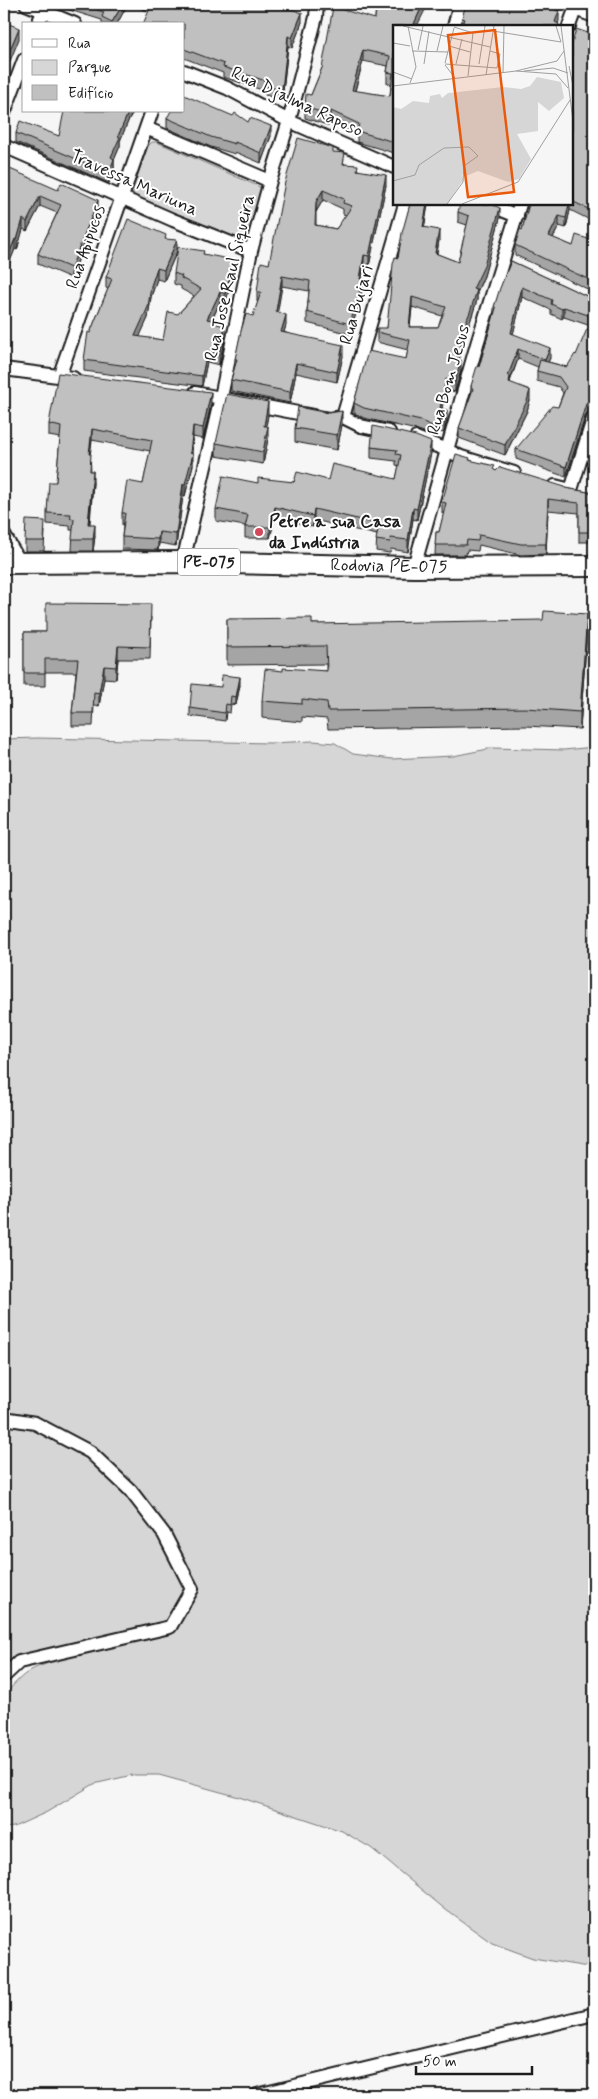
<svg xmlns="http://www.w3.org/2000/svg" width="598" height="2099" viewBox="0 0 598 2099" font-family="Mynerve,sans-serif">
<style>
.green{fill:#d6d6d6;stroke:#797979}
.lines{fill:none;stroke-linecap:round;stroke-linejoin:round}
.street-casing{stroke:#1c1c1c;stroke-width:16}
.primary-casing{stroke:#1c1c1c;stroke-width:24}
.street{stroke:#fff;stroke-width:12}
.primary{stroke:#fff;stroke-width:20}
.wall{fill:#a5a5a5;stroke:#1c1c1c;fill-rule:evenodd}
.shaded-wall{fill:#868686;stroke:#1c1c1c}
.building{fill:#c0c0c0;stroke:#1c1c1c;fill-rule:evenodd}
.poi-dot{fill:#d1495b;stroke:#fff;stroke-width:2}
.labels{text-anchor:middle;dominant-baseline:central;stroke-width:4;stroke-linejoin:round;paint-order:stroke}
.shield{fill:#fff;stroke:#606060;stroke-width:1}
.shield-label{font-size:16px;font-weight:bold;fill:#1c1c1c}
.street-label{font-size:18px;fill:#1c1c1c;stroke:#fff}
.poi-label{font-size:18px;font-weight:bold;fill:#1c1c1c;stroke:#fff;text-anchor:start}
.inset-road{fill:none;stroke:#9f9f9f;stroke-width:1}
.view{fill:#e8590c;fill-opacity:0.15;stroke:#e8590c;stroke-width:2.5}
.inset-edge{fill:none;stroke:#1c1c1c;stroke-width:2.5}
</style>
<rect width="100%" height="100%" fill="#f6f6f6"/>
<filter id="ink" filterUnits="userSpaceOnUse"><feTurbulence type="fractalNoise" baseFrequency=".02" numOctaves="2"/><feDisplacementMap in="SourceGraphic" scale="10" xChannelSelector="R" yChannelSelector="G"/><feConvolveMatrix kernelMatrix="1 2 1 2 8 2 1 2 1" color-interpolation-filters="sRGB"/></filter>
<g filter="url(#ink)">
<path class="green" d="M 152,142 L 157,142 L 260,187 L 262,193 L 248,238 L 240,241 L 135,197 L 133,193 L 133,188 L 148,146 Z
M 38,738 L 270,743 L 313,741 L 335,743 L 353,754 L 392,759 L 453,756 L 493,748 L 564,750 L 594,747 L 594,1968 L 533,1958 L 492,1943 L 446,1910 L 371,1848 L 342,1831 L 239,1797 L 159,1775 L 132,1775 L 94,1784 L 47,1812 L 14,1827 L 4,1828 L 4,1697 C 10,1688 19,1678 28,1672 C 43,1662 49,1668 61,1651 L 19,1662 L 4,1676 L 4,739 Z"/>
<g class="lines">
<defs>
<path id="street" d="M 26,4 L 75,24
M 575,9 L 594,16
M 38,24 L 46,4
M 454,26 L 460,4
M 569,26 L 577,4
M 184,71 L 227,88 L 289,121 L 394,167
M 4,113 L 24,60
M 146,128 L 270,181
M 4,146 L 173,220 L 251,251
M 487,204 L 517,216
M 4,369 L 73,378
M 59,377 L 152,111
M 195,393 L 329,419 L 343,417 L 361,426 L 389,432
M 343,417 L 405,204
M 416,438 L 447,450 L 461,457 L 514,473
M 555,486 L 571,490 L 594,416
M 4,535 L 20,562
M 183,562 L 221,397 L 251,251 L 270,181 L 289,121 L 316,17 L 317,4
M 414,567 L 477,344 L 520,204
M 4,1418 L 35,1423 L 90,1452 L 130,1490 L 164,1534 L 192,1589 L 170,1627 L 19,1662 L 4,1676
M 257,2095 L 594,2014"/>
<g id="primary">
<path id="s1" d="M 4,563 L 183,562 L 414,567 L 594,566"/>
</g>
</defs>
<use href="#street" class="street-casing"/>
<use href="#primary" class="primary-casing"/>
<use href="#street" class="street"/>
<use href="#primary" class="primary"/>
</g>
<path class="wall" d="M 63,4 L 127,4 L 125,9 L 117,24 L 102,24 L 102,20 L 63,8 Z
M 128,4 L 273,4 L 302,22 L 292,48 L 288,46 L 282,100 L 265,95 L 265,91 L 223,77 L 223,73 L 184,58 L 184,24 Z
M 376,4 L 442,4 L 442,10 L 427,6 L 394,26 L 394,153 L 357,142 L 357,134 L 331,122 L 330,126 L 305,118 L 305,107 L 311,95 L 322,68 L 375,19 ZM 363,61 L 388,66 L 387,72 L 387,83 L 391,84 L 390,96 L 355,91 Z
M 467,4 L 563,4 L 559,12 L 558,23 L 559,26 L 462,26 L 462,18 Z
M 594,35 L 594,222 L 570,210 L 566,228 L 559,226 L 553,238 L 573,246 L 594,241 L 594,292 L 515,255 L 515,245 L 522,230 L 529,204 L 572,204 L 572,44 Z
M 167,118 L 271,136 L 261,163 L 235,152 L 235,154 L 211,147 L 167,128 Z
M 129,119 L 120,141 L 120,146 L 114,160 L 114,168 L 109,183 L 16,142 L 16,133 L 59,136 Z
M 333,152 L 345,164 L 358,170 L 386,185 L 369,266 L 364,265 L 362,279 L 363,289 L 350,334 L 307,323 L 307,312 L 309,291 L 282,286 L 277,312 L 286,325 L 284,332 L 343,356 L 337,382 L 296,373 L 290,403 L 231,391 L 231,380 L 235,365 L 235,359 L 253,316 L 258,302 L 257,302 L 257,292 L 269,264 ZM 323,200 L 343,209 L 343,214 L 346,215 L 336,229 L 316,225 L 316,212 Z
M 4,183 L 98,210 L 71,278 L 38,264 L 38,254 L 57,213 L 40,206 L 27,231 L 23,229 L 17,250 L 15,249 L 4,276 Z
M 410,204 L 428,204 L 424,227 L 439,240 L 437,254 L 458,262 L 467,225 L 458,222 L 458,212 L 500,218 L 484,276 L 477,292 L 477,300 L 470,322 L 463,337 L 463,345 L 459,359 L 461,370 L 455,392 L 446,389 L 442,408 L 447,420 L 444,433 L 436,431 L 435,437 L 421,431 L 364,418 L 354,413 L 354,403 L 406,359 L 408,350 L 377,342 L 377,332 L 387,328 L 398,258 ZM 412,307 L 442,316 L 438,327 L 410,327 Z
M 166,239 L 177,251 L 164,281 L 157,279 L 151,297 L 148,318 L 139,337 L 163,340 L 178,314 L 194,296 L 181,289 L 181,286 L 174,284 L 174,273 L 204,254 L 234,271 L 225,305 L 220,302 L 212,320 L 217,324 L 225,337 L 219,365 L 207,362 L 202,386 L 84,371 L 84,360 L 90,333 L 108,289 L 106,288 L 106,277 Z
M 511,261 L 591,298 L 594,298 L 594,327 L 564,317 L 562,319 L 551,314 L 551,310 L 522,297 L 513,334 L 550,358 L 548,362 L 567,367 L 594,332 L 594,408 L 592,408 L 586,414 L 566,477 L 516,459 L 516,449 L 558,407 L 563,393 L 559,387 L 537,381 L 537,371 L 538,367 L 518,359 L 510,382 L 530,400 L 527,411 L 505,455 L 459,438 L 459,428 L 471,396 L 471,386 L 479,367 L 494,316 L 494,307 Z
M 211,404 L 203,439 L 193,437 L 192,453 L 193,465 L 185,496 L 183,496 L 176,546 L 159,543 L 158,550 L 122,549 L 122,537 L 123,525 L 122,525 L 122,513 L 143,484 L 150,451 L 92,440 L 90,454 L 91,471 L 93,483 L 90,524 L 95,536 L 93,551 L 72,551 L 73,530 L 70,530 L 70,526 L 47,524 L 47,513 L 56,482 L 60,438 L 49,436 L 49,424 Z
M 268,415 L 266,426 L 268,439 L 263,464 L 216,456 L 216,443 Z
M 342,425 L 337,450 L 295,442 L 295,428 Z
M 594,433 L 594,461 L 589,460 L 589,450 Z
M 371,447 L 431,453 L 417,520 L 413,519 L 408,552 L 391,549 L 390,553 L 376,551 L 377,535 L 314,520 L 313,527 L 275,518 L 270,538 L 245,538 L 245,526 L 216,521 L 216,509 L 258,483 L 328,480 L 396,479 L 399,466 L 396,465 L 396,461 L 371,458 Z
M 470,460 L 496,471 L 565,488 L 594,493 L 594,542 L 579,542 L 579,513 L 548,510 L 546,554 L 521,555 L 479,545 L 478,551 L 467,550 L 466,555 L 435,555 L 436,532 L 439,532 L 444,513 L 442,513 L 442,502 Z
M 45,531 L 44,551 L 25,551 L 25,541 Z
M 151,617 L 150,659 L 118,659 L 116,679 L 104,678 L 99,706 L 94,705 L 93,726 L 72,726 L 72,713 L 76,672 L 45,672 L 45,686 L 24,686 L 24,632 L 46,632 Z
M 227,619 L 312,624 L 587,632 L 580,729 L 526,726 L 328,729 L 327,719 L 302,717 L 302,722 L 262,718 L 262,701 L 283,671 L 326,671 L 326,664 L 227,665 Z
M 240,685 L 236,705 L 231,704 L 230,713 L 226,712 L 225,721 L 190,716 L 190,708 L 221,687 Z"/>
<path class="shaded-wall" d="M 123,4 L 127,4 L 125,9 L 117,24 L 112,24 L 112,22 Z
M 423,4 L 427,4 L 427,6 L 417,26 L 414,24 Z
M 558,4 L 563,4 L 559,12 L 559,21 L 557,26 L 555,26 L 555,10 Z
M 302,13 L 302,22 L 292,48 L 292,38 Z
M 19,28 L 19,39 L 4,76 L 4,64 Z
M 288,36 L 288,46 L 282,100 L 282,90 Z
M 363,50 L 363,61 L 352,101 L 352,90 Z
M 129,111 L 134,111 L 129,119 L 120,141 L 120,146 L 114,160 L 114,168 L 109,183 L 109,173 L 111,157 L 118,136 Z
M 331,111 L 331,122 L 330,126 L 330,115 Z
M 271,126 L 271,136 L 261,163 L 261,153 Z
M 386,175 L 386,185 L 369,266 L 369,256 Z
M 323,190 L 323,200 L 316,212 L 316,202 Z
M 40,196 L 40,206 L 27,231 L 27,222 Z
M 98,200 L 98,210 L 71,278 L 71,268 Z
M 427,204 L 428,204 L 423,237 L 423,227 Z
M 569,204 L 570,204 L 570,210 L 566,228 L 566,218 Z
M 500,208 L 500,218 L 484,276 L 477,292 L 477,300 L 470,322 L 463,337 L 463,345 L 457,368 L 457,358 L 461,334 L 473,289 Z
M 559,216 L 559,226 L 549,246 L 549,236 Z
M 23,219 L 23,229 L 17,250 L 17,240 Z
M 439,230 L 439,240 L 435,263 L 435,253 Z
M 15,239 L 15,249 L 4,276 L 4,266 Z
M 177,240 L 177,251 L 164,281 L 164,270 Z
M 364,255 L 364,265 L 360,287 L 363,279 L 363,289 L 350,334 L 350,324 L 360,279 Z
M 234,260 L 234,271 L 225,305 L 225,294 Z
M 157,268 L 157,279 L 151,297 L 148,318 L 135,347 L 135,336 L 151,286 Z
M 282,276 L 282,286 L 276,322 L 276,311 Z
M 522,287 L 522,297 L 511,343 L 511,333 Z
M 220,292 L 220,302 L 207,330 L 207,319 Z
M 412,297 L 412,307 L 409,337 L 409,327 Z
M 564,307 L 564,317 L 562,319 L 562,309 Z
M 286,315 L 286,325 L 281,342 L 281,332 Z
M 225,326 L 225,337 L 219,365 L 219,354 Z
M 343,345 L 343,356 L 337,382 L 337,372 Z
M 550,348 L 550,358 L 545,370 L 545,360 Z
M 518,349 L 518,359 L 510,380 L 510,387 L 509,392 L 508,376 Z
M 207,351 L 207,362 L 202,386 L 202,376 Z
M 461,360 L 461,370 L 455,392 L 455,382 Z
M 296,363 L 296,373 L 290,403 L 290,392 Z
M 446,379 L 446,389 L 440,418 L 440,408 Z
M 530,390 L 530,400 L 527,411 L 505,455 L 505,445 Z
M 211,392 L 211,404 L 203,439 L 203,428 Z
M 592,398 L 592,408 L 586,414 L 566,477 L 566,467 L 586,404 Z
M 268,402 L 268,415 L 264,438 L 264,426 Z
M 447,410 L 447,420 L 444,433 L 444,423 Z
M 342,411 L 342,425 L 337,450 L 337,435 Z
M 436,421 L 436,431 L 435,437 L 435,427 Z
M 193,426 L 193,437 L 191,463 L 193,454 L 193,465 L 185,496 L 185,484 L 190,453 Z
M 268,426 L 268,439 L 263,464 L 263,452 Z
M 92,429 L 92,440 L 89,465 L 89,454 Z
M 431,442 L 431,453 L 417,520 L 417,509 Z
M 8,447 L 8,456 L 4,458 L 4,448 Z
M 93,471 L 93,483 L 88,535 L 88,524 Z
M 183,484 L 183,496 L 176,546 L 176,534 Z
M 548,499 L 548,510 L 546,554 L 546,544 Z
M 275,507 L 275,518 L 270,538 L 270,527 Z
M 413,508 L 413,519 L 408,552 L 408,540 Z
M 314,509 L 314,520 L 313,527 L 313,516 Z
M 95,524 L 95,536 L 93,551 L 93,539 Z
M 159,532 L 159,543 L 158,550 L 158,539 Z
M 587,614 L 587,632 L 580,729 L 580,712 Z
M 118,646 L 118,659 L 116,679 L 116,667 Z
M 104,666 L 104,678 L 99,706 L 99,693 Z
M 240,677 L 240,685 L 236,705 L 236,697 Z"/>
<path class="building" d="M 78,4 L 123,4 L 112,22 L 102,17 L 104,12 Z
M 152,4 L 273,4 L 278,7 L 279,4 L 302,13 L 292,38 L 288,36 L 282,90 L 265,86 L 266,81 L 223,67 L 224,64 L 184,49 L 184,24 L 143,24 Z
M 376,4 L 423,4 L 414,24 L 426,26 L 394,26 L 394,142 L 357,131 L 359,124 L 331,111 L 330,115 L 305,107 L 306,94 L 311,95 L 322,68 L 333,7 L 375,19 ZM 363,50 L 390,56 L 387,72 L 393,73 L 390,96 L 352,90 Z
M 466,4 L 558,4 L 555,10 L 559,11 L 555,22 L 559,24 L 558,26 L 462,26 L 465,19 L 462,18 Z
M 4,22 L 19,28 L 4,64 Z
M 576,29 L 594,35 L 594,79 L 592,86 L 594,87 L 594,212 L 572,201 L 572,44 Z
M 184,95 L 233,116 L 235,113 L 248,122 L 250,118 L 271,126 L 261,153 L 235,142 L 235,144 L 211,137 L 167,118 L 171,111 L 184,111 Z
M 64,111 L 129,111 L 118,136 L 120,137 L 111,157 L 114,159 L 109,173 L 16,133 L 20,121 L 59,136 Z
M 298,138 L 333,148 L 333,152 L 345,153 L 343,164 L 358,165 L 357,170 L 386,175 L 369,256 L 364,255 L 360,279 L 363,279 L 350,324 L 307,312 L 310,281 L 282,276 L 276,311 L 286,315 L 281,332 L 343,345 L 337,372 L 296,363 L 290,392 L 231,380 L 237,359 L 235,359 L 241,331 L 246,314 L 253,316 L 261,292 L 257,292 L 261,262 L 269,264 L 285,182 ZM 323,190 L 344,199 L 343,203 L 352,206 L 336,229 L 315,225 L 316,202 Z
M 10,169 L 58,190 L 61,183 L 98,200 L 71,268 L 38,254 L 61,205 L 40,196 L 27,222 L 23,219 L 17,240 L 15,239 L 4,266 L 4,183 Z
M 410,204 L 427,204 L 423,227 L 439,230 L 435,253 L 458,262 L 469,216 L 458,212 L 460,204 L 491,204 L 500,208 L 484,266 L 473,289 L 477,290 L 470,312 L 461,334 L 463,334 L 457,358 L 461,360 L 455,382 L 446,379 L 440,408 L 447,410 L 444,423 L 436,421 L 435,427 L 421,421 L 364,408 L 354,403 L 368,351 L 406,359 L 410,340 L 377,332 L 378,328 L 387,328 L 393,264 L 395,257 L 398,258 L 402,233 ZM 412,297 L 446,307 L 438,327 L 409,327 Z
M 529,204 L 569,204 L 566,218 L 559,216 L 549,236 L 573,246 L 576,235 L 594,241 L 594,282 L 515,245 L 520,229 L 522,230 Z
M 128,219 L 166,235 L 165,239 L 177,240 L 164,270 L 157,268 L 151,286 L 148,307 L 135,336 L 163,340 L 168,312 L 178,314 L 201,289 L 181,278 L 182,276 L 174,273 L 178,247 L 204,251 L 203,254 L 234,260 L 225,294 L 220,292 L 207,319 L 217,321 L 217,324 L 225,326 L 219,354 L 207,351 L 202,376 L 84,360 L 88,332 L 90,333 L 112,279 L 106,277 Z
M 511,261 L 591,298 L 594,298 L 594,317 L 564,307 L 562,309 L 551,304 L 552,300 L 522,287 L 511,333 L 550,348 L 545,360 L 518,349 L 508,376 L 510,377 L 509,382 L 530,390 L 527,401 L 505,445 L 459,428 L 473,389 L 471,386 L 477,366 L 479,367 L 496,308 L 494,307 L 500,288 Z
M 587,329 L 594,332 L 594,398 L 592,398 L 586,404 L 566,467 L 516,449 L 552,406 L 558,407 L 566,387 L 559,377 L 537,371 L 540,360 L 567,367 L 575,354 L 576,355 Z
M 58,373 L 211,392 L 203,428 L 193,426 L 190,453 L 193,454 L 185,484 L 183,484 L 176,534 L 159,532 L 158,539 L 122,537 L 125,513 L 122,513 L 127,481 L 143,484 L 152,440 L 92,429 L 89,454 L 91,454 L 90,471 L 93,471 L 88,524 L 95,524 L 93,539 L 72,539 L 74,519 L 70,518 L 71,514 L 47,513 L 49,482 L 56,482 L 61,427 L 49,424 Z
M 227,394 L 268,402 L 264,426 L 268,426 L 263,452 L 216,443 Z
M 298,407 L 328,413 L 342,411 L 337,435 L 295,428 Z
M 4,424 L 6,431 L 8,447 L 4,448 Z
M 373,426 L 416,436 L 431,442 L 417,509 L 413,508 L 408,540 L 391,538 L 390,542 L 376,540 L 379,524 L 314,509 L 313,516 L 275,507 L 270,527 L 245,527 L 248,515 L 216,509 L 223,476 L 258,483 L 258,478 L 294,482 L 297,472 L 328,480 L 332,464 L 396,479 L 401,455 L 396,454 L 397,450 L 371,447 Z
M 594,433 L 594,451 L 589,450 Z
M 456,454 L 470,458 L 469,460 L 495,466 L 493,469 L 496,471 L 500,467 L 565,487 L 565,488 L 594,493 L 594,532 L 579,532 L 579,503 L 548,499 L 546,544 L 521,544 L 479,535 L 478,541 L 467,540 L 466,545 L 435,545 L 436,532 L 439,532 L 446,503 L 442,502 Z
M 26,520 L 45,521 L 44,541 L 25,541 Z
M 46,603 L 151,604 L 150,647 L 118,646 L 116,667 L 104,666 L 99,693 L 94,692 L 93,713 L 72,713 L 78,659 L 45,659 L 45,673 L 24,673 L 24,632 L 46,632 Z
M 544,611 L 587,614 L 580,712 L 526,708 L 328,711 L 327,702 L 302,699 L 302,704 L 262,701 L 265,669 L 283,671 L 283,668 L 327,671 L 326,646 L 227,647 L 227,619 L 312,618 L 312,624 L 543,620 Z
M 222,675 L 240,677 L 236,697 L 231,696 L 230,705 L 226,704 L 225,713 L 190,708 L 192,684 L 221,687 Z"/>
</g>
<circle class="poi-dot" cx="259" cy="532" r="5"/>
<g class="labels">
<rect class="shield" x="178" y="548.5" width="62" height="27" rx="4"/>
<g class="shield-label">
<text x="209" y="562">PE-075</text>
</g>
<g class="street-label">
<text transform="translate(297 102) rotate(25)">Rua Djalma Raposo</text>
<text transform="translate(134 183) rotate(24)">Travessa Mariuna</text>
<text transform="translate(86 247) rotate(-71)">Rua Apipucos</text>
<text transform="translate(230 278) rotate(-77)">Rua Jose Raul Siqueira</text>
<text transform="translate(357 305) rotate(-74)">Rua Bujari</text>
<text transform="translate(449 380) rotate(-74)">Rua Bom Jesus</text>
<text stroke="none"><textPath href="#s1" startOffset="385">Rodovia PE-075</textPath></text>
</g>
<g class="poi-label">
<text x="269" y="522">Petre a sua Casa<tspan x="269" dy="21">da Indústria</tspan></text>
</g>
</g>
<g transform="translate(393 25)">
<rect width="180" height="180" fill="#f6f6f6"/>
<path d="M 144,52 L 168,57 L 171,73 L 156,86 L 145,77 L 145,106 L 124,109 L 138,134 L 126,154 L 115,157 L 85,146 L 71,152 L 69,148 L 70,155 L 54,179 L 0,179 L 0,82 L 8,84 L 20,76 L 36,78 L 37,71 L 47,69 L 49,73 L 55,68 L 65,67 L 110,62 L 128,64 L 137,61 Z" fill="#d6d6d6"/>
<path class="inset-road" d="M 10,1 L 97,22M 15,1 L 23,42 L 17,58M 168,1 L 180,96M 61,2 L 80,8 L 75,51M 100,6 L 168,17 L 163,1M 0,18 L 17,21M 56,21 L 77,27M 25,25 L 30,1M 19,26 L 55,27M 44,26 L 50,1M 52,38 L 61,3M 31,39 L 36,6M 52,39 L 104,43 L 107,29 L 97,26M 63,39 L 69,14M 86,39 L 92,1M 52,40 L 62,53M 176,41 L 180,61M 123,46 L 164,36 L 171,26M 131,46 L 160,43 L 175,48M 0,47 L 19,54M 110,48 L 111,1M 93,50 L 101,1M 0,61 L 123,46 L 163,49 L 175,63M 0,156 L 22,150 L 26,140 L 51,123 L 76,122 L 85,131 L 71,141 L 70,157 L 54,179M 69,179 L 125,157 L 177,75"/>
<path class="view" d="M 102,5 L 121,167 L 75,172 L 55,10 Z"/>
<rect width="180" height="180" class="inset-edge"/>
</g>
<rect width="598" height="2099" fill="none" stroke="#fff" stroke-width="20"/>
<rect x="10" y="10" width="578" height="2079" fill="none" stroke="#1c1c1c" stroke-width="2" filter="url(#ink)"/>
<rect x="22" y="22" width="162" height="90" fill="#ffffff" stroke="#a4a4a4"/>
<rect x="32" y="39" width="25" height="8" fill="#ffffff" stroke="#a4a4a4"/>
<text x="68" y="48" font-size="15" fill="#1c1c1c">Rua</text>
<rect x="32" y="60" width="25" height="15" fill="#d6d6d6" stroke="#a4a4a4"/>
<text x="68" y="72" font-size="15" fill="#1c1c1c">Parque</text>
<rect x="32" y="85" width="25" height="15" fill="#c0c0c0" stroke="#a4a4a4"/>
<text x="68" y="98" font-size="15" fill="#1c1c1c">Edifício</text>
<path d="M416 2066v8h116v-8" fill="none" stroke="#1c1c1c" stroke-width="2.5"/>
<text x="423" y="2066" font-size="15" fill="#1c1c1c" stroke="#ffffff" stroke-width="4" paint-order="stroke">50 m</text>
</svg>
